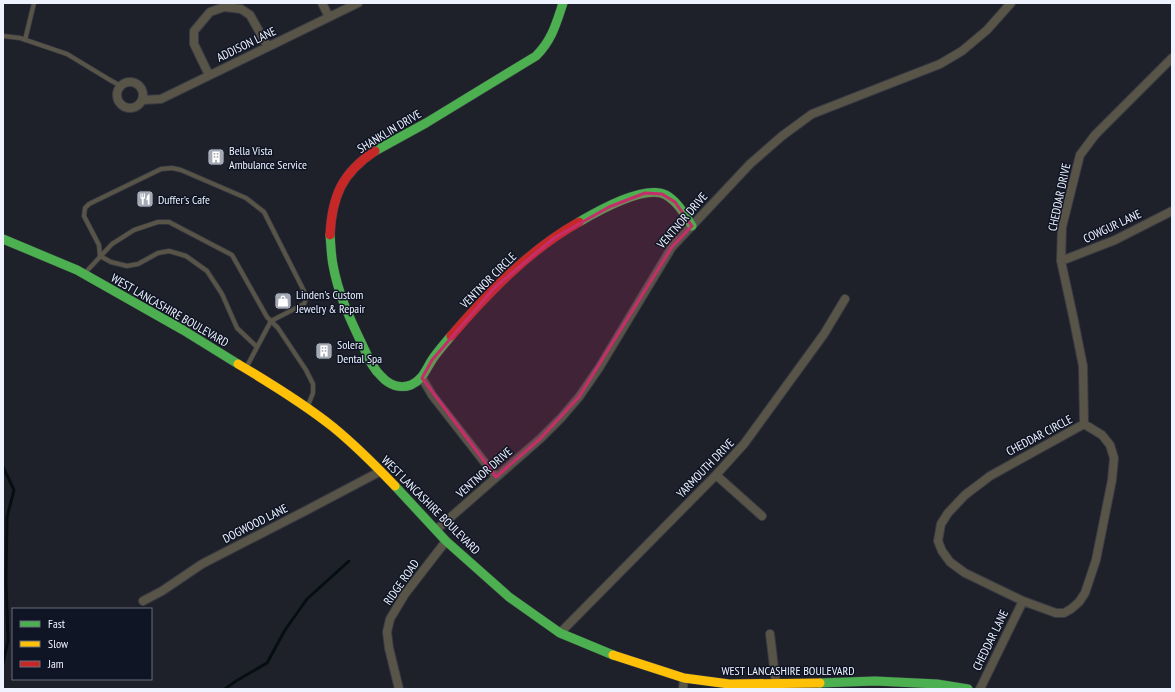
<svg xmlns="http://www.w3.org/2000/svg" width="1175" height="692" viewBox="0 0 1175 692" font-family="'PT Sans Narrow',sans-serif">
<style>
.lines{fill:none;stroke-linecap:round;stroke-linejoin:round}
.stream{stroke:#050f11;stroke-width:3}
.lane-casing{stroke:#383b43;stroke-width:5.5}
.street-casing{stroke:#383b43;stroke-width:10}
.fast-casing{stroke:#383b43;stroke-width:10}
.slow-casing{stroke:#383b43;stroke-width:10}
.jam-casing{stroke:#383b43;stroke-width:10}
.lane{stroke:#595448;stroke-width:4}
.street{stroke:#595448;stroke-width:8}
.fast{stroke:#4caf50;stroke-width:9}
.slow{stroke:#ffc107;stroke-width:9}
.jam{stroke:#c62828;stroke-width:9}
.marked{fill:#c62e6b;fill-opacity:0.2;stroke:#c62e6b;stroke-width:3;stroke-linejoin:round}
.labels{text-anchor:middle;dominant-baseline:central;stroke-width:3;stroke-linejoin:round;paint-order:stroke}
.street-label{font-size:12px;fill:#eef3ff;stroke:#101525}
.poi-label{font-size:12px;fill:#eef3ff;stroke:#101525;text-anchor:start}
</style>
<rect width="100%" height="100%" fill="#1e212a"/>
<g class="lines">
<path class="stream" d="M 3,467 L 14,490 L 7,517 L 6,581 L 8,641 L 3,663
M 225,689 L 236,681 L 267,663 L 285,630 L 307,599 L 349,561"/>
<defs>
<path id="lane" d="M 3,36 L 20,38 L 67,54 L 110,80 L 121,86
M 25,40 L 34,3
M 85,273 L 112,244 L 134,230 L 158,222 L 169,222 L 232,255 L 267,317 L 278,328 L 306,370 L 313,384 L 313,393 L 307,408
M 246,368 L 271,321 L 304,304 L 306,299 L 304,291 L 264,212 L 246,198 L 181,170 L 172,168 L 161,169 L 89,204 L 85,208 L 84,216 L 99,245 L 100,256 L 111,262 L 127,266 L 138,264 L 158,253 L 169,251 L 186,256 L 207,271 L 222,294 L 237,328 L 257,347"/>
<path id="street" d="M 322,3 L 329,17
M 209,75 L 194,44 L 194,31 L 210,12 L 224,7 L 241,9 L 250,15 L 268,47
M117 95a13 13 0 1 1 26 0a13 13 0 1 1-26 0Z
M 143,100 L 161,99 L 358,3
M 1061,261 L 1115,240 L 1172,211
M 422,378 L 432,395 L 496,477
M 1084,424 L 1102,435 L 1110,445 L 1114,458 L 1112,480 L 1096,560 L 1085,593 L 1079,602 L 1071,609 L 1064,613 L 1056,613 L 1023,601 L 965,573 L 950,562 L 942,551 L 938,541 L 941,524 L 948,513 L 965,495 L 990,476 Z
M 1084,424 L 1083,366 L 1073,316 L 1061,261 L 1062,227 L 1080,155 L 1095,135 L 1172,58
M 716,475 L 762,516
M 436,530 L 540,439 L 561,418 L 579,397 L 599,368 L 672,247 L 750,164 L 782,136 L 812,114 L 940,64 L 962,51 L 987,30 L 1011,3
M 143,601 L 162,591 L 202,564 L 307,510 L 381,471
M 560,633 L 716,475 L 744,444 L 824,334 L 845,299
M 770,634 L 776,684
M 399,689 L 389,648 L 387,632 L 390,619 L 405,594 L 446,541
M 683,689 L 684,678
M 980,689 L 1023,601"/>
<path id="fast" d="M 375,151 L 426,123 L 536,56 C 552,40 556,24 563,3
M 579,222 C 598,211 645,184 666,195 C 678,202 685,215 692,226
M 330,235 C 331,245 331,255 333,265 C 338,293 349,317 361,342 C 367,354 371,367 381,376 C 389,385 400,389 411,385 C 424,379 426,368 434,357 C 439,350 445,343 451,336
M 3,239 L 77,270 L 183,330 L 238,364
M 395,486 L 446,541 L 509,597 L 560,633 L 613,655
M 820,683 L 875,681 L 937,684 L 968,689"/>
<path id="slow" d="M 238,364 C 270,383 303,403 333,427 C 355,445 375,465 395,486
M 613,655 L 684,678 L 729,684 L 820,683"/>
<path id="jam" d="M 330,235 C 332,196 342,173 375,151
M 451,336 C 488,293 529,250 579,222"/>
</defs>
<use href="#lane" class="lane-casing"/>
<use href="#street" class="street-casing"/>
<use href="#fast" class="fast-casing"/>
<use href="#slow" class="slow-casing"/>
<use href="#jam" class="jam-casing"/>
<use href="#lane" class="lane"/>
<use href="#street" class="street"/>
<use href="#fast" class="fast"/>
<use href="#slow" class="slow"/>
<use href="#jam" class="jam"/>
</g>
<path class="marked" d="M 645,193 L 662,194 L 675,202 L 692,226 L 672,247 L 579,397 L 540,439 L 496,477 L 422,378 L 432,360 L 495,287 L 554,238 L 609,207 Z"/>
<defs>
<symbol id="building-square" viewBox="-11 -11 22 22"><rect x="-9" y="-9" width="18" height="18" rx="4" fill="#a5aab4" stroke="#101525"/><path d="M-4-6H4V6H1V3H-1V6H-4ZM-2.5-4.3h1.7v1.8h-1.7ZM.8-4.3h1.7v1.8H.8ZM-2.5-1h1.7V.8h-1.7ZM.8-1h1.7V.8H.8Z" fill="#fff"/></symbol>
<symbol id="restaurant-square" viewBox="-11 -11 22 22"><rect x="-9" y="-9" width="18" height="18" rx="4" fill="#a5aab4" stroke="#101525"/><path d="M-5-6h1v4h1v-4h1v4h1v-4h1v5L-1.5 .5V6h-2V.5L-5-1ZM5-6V6H3V1.5H1.5Q1.5-4 5-6Z" fill="#fff"/></symbol>
<symbol id="shop-square" viewBox="-11 -11 22 22"><rect x="-9" y="-9" width="18" height="18" rx="4" fill="#a5aab4" stroke="#101525"/><path d="M-5-2.5h2.3a2.7 3.5 0 0 1 5.4 0H5L5.5 6h-11ZM-1.5-2.5h3a1.5 2.3 0 0 0-3 0Z" fill="#fff"/></symbol>
</defs>
<g fill-rule="evenodd">
<use href="#building-square" x="206" y="147" width="20" height="20"/>
<use href="#restaurant-square" x="135" y="189" width="20" height="20"/>
<use href="#shop-square" x="273" y="291" width="20" height="20"/>
<use href="#building-square" x="314" y="341" width="20" height="20"/>
</g>
<g class="labels">
<g class="street-label">
<text transform="translate(246 44) rotate(-26)">ADDISON LANE</text>
<text transform="translate(389 131) rotate(-31)">SHANKLIN DRIVE</text>
<text transform="translate(1059 197) rotate(-78)">CHEDDAR DRIVE</text>
<text transform="translate(682 220) rotate(-49)">VENTNOR DRIVE</text>
<text transform="translate(1112 226) rotate(-25)">COWGUR LANE</text>
<text transform="translate(488 280) rotate(-45)">VENTNOR CIRCLE</text>
<text transform="translate(170 310) rotate(30)">WEST LANCASHIRE BOULEVARD</text>
<text transform="translate(1039 435) rotate(-28)">CHEDDAR CIRCLE</text>
<text transform="translate(705 468) rotate(-46)">YARMOUTH DRIVE</text>
<text transform="translate(484 472) rotate(-41)">VENTNOR DRIVE</text>
<text transform="translate(431 505) rotate(45)">WEST LANCASHIRE BOULEVARD</text>
<text transform="translate(255 523) rotate(-27)">DOGWOOD LANE</text>
<text transform="translate(401 582) rotate(-55)">RIDGE ROAD</text>
<text transform="translate(990 640) rotate(-64)">CHEDDAR LANE</text>
<text x="788" y="670">WEST LANCASHIRE BOULEVARD</text>
</g>
<g class="poi-label">
<text x="229" y="150">Bella Vista<tspan x="229" dy="14">Ambulance Service</tspan></text>
<text x="158" y="199">Duffer's Cafe</text>
<text x="296" y="294">Linden's Custom<tspan x="296" dy="14">Jewelry &amp; Repair</tspan></text>
<text x="337" y="344">Solera<tspan x="337" dy="14">Dental Spa</tspan></text>
</g>
</g>
<rect width="1175" height="692" fill="none" stroke="#eef3ff" stroke-width="8"/>
<rect x="12" y="608" width="140" height="72" fill="#101525" stroke="#696e7c"/>
<rect x="20" y="621" width="20" height="6" fill="#4caf50" stroke="#696e7c"/>
<text x="48" y="628" font-size="12" fill="#eef3ff">Fast</text>
<rect x="20" y="641" width="20" height="6" fill="#ffc107" stroke="#696e7c"/>
<text x="48" y="648" font-size="12" fill="#eef3ff">Slow</text>
<rect x="20" y="661" width="20" height="6" fill="#c62828" stroke="#696e7c"/>
<text x="48" y="668" font-size="12" fill="#eef3ff">Jam</text>
</svg>
